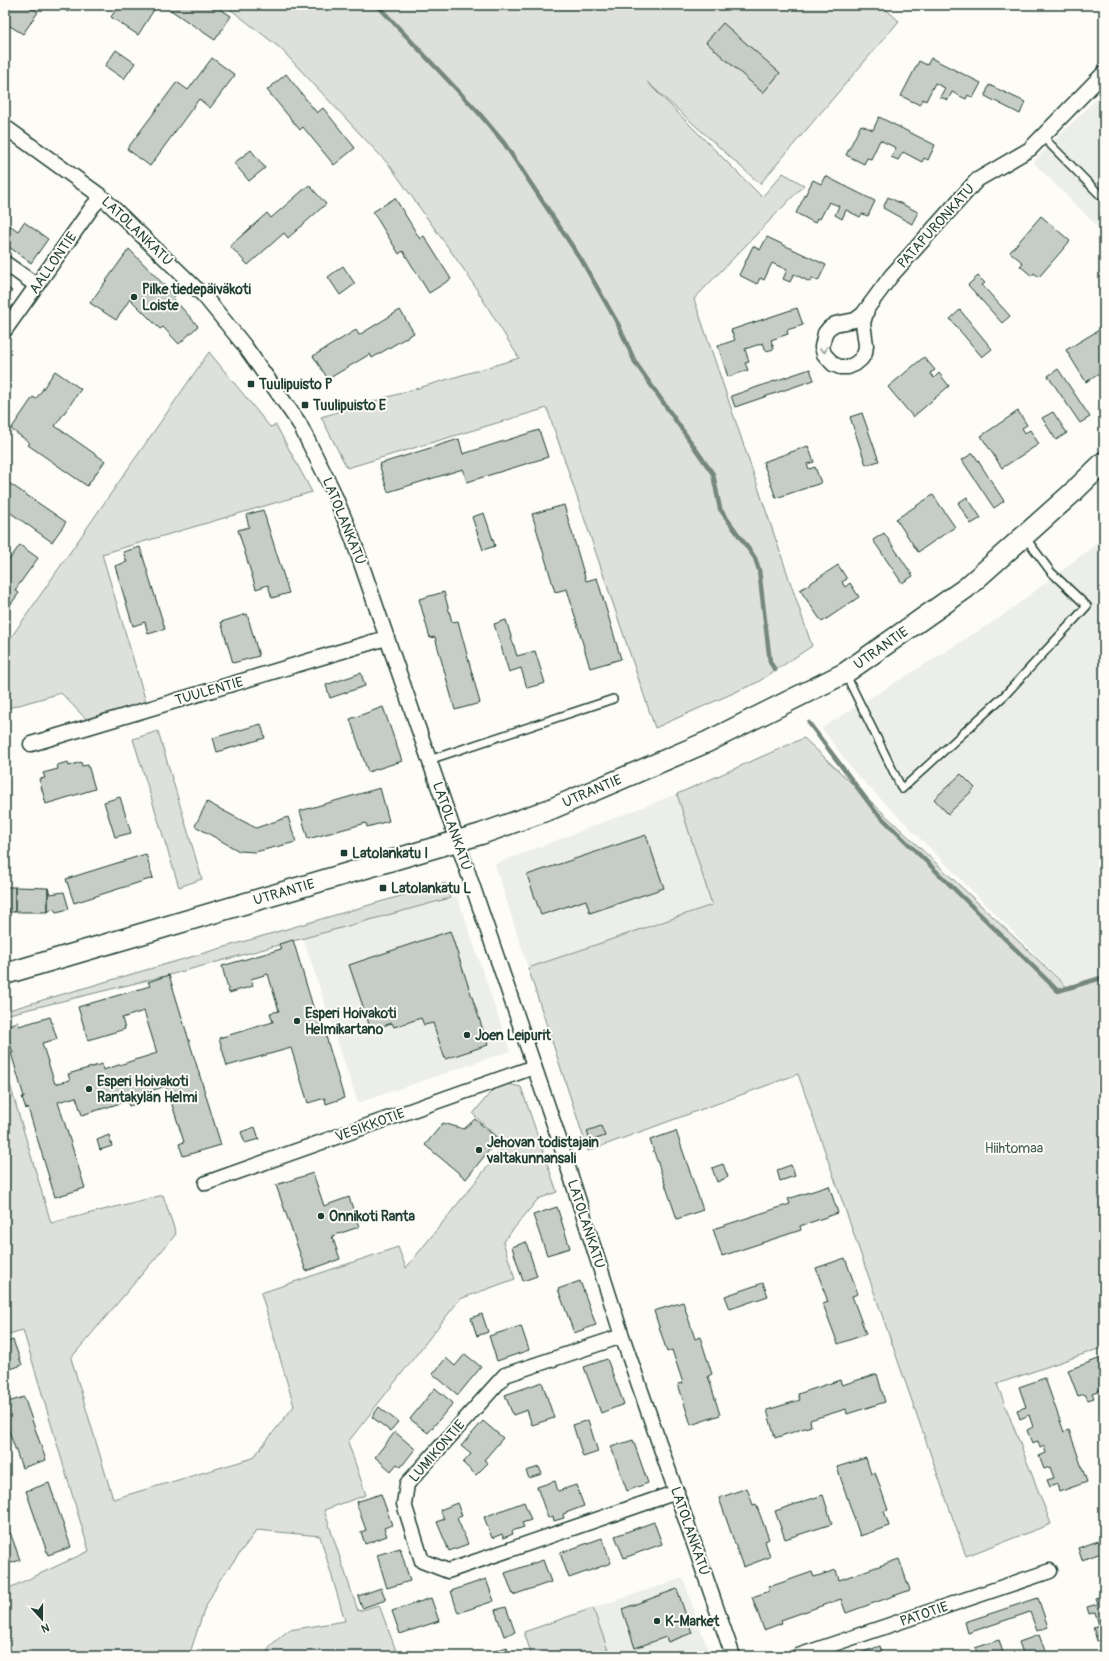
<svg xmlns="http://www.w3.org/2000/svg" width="1109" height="1661" viewBox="0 0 1109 1661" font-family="Pangolin,sans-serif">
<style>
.built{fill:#eceee9}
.green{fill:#dde0db;stroke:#7e8e88}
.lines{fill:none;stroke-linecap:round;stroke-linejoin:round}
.stream{stroke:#75877f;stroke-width:4.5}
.building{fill:#c6cdc7;stroke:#1f3d34}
.lane-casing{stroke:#1f3d34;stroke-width:10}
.street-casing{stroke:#1f3d34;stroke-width:17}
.secondary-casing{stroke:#1f3d34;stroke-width:23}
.lane{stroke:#fdfcf7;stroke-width:7}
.street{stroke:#fdfcf7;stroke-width:14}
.secondary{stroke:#fdfcf7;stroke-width:20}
.oneway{stroke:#8e9c96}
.poi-dot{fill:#1f3d34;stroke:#fdfcf7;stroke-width:1.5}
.labels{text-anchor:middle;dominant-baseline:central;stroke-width:4;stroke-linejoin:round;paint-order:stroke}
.street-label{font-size:14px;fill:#1f3d34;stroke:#fdfcf7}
.poi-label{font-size:14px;font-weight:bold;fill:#1f3d34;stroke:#fdfcf7;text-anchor:start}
.park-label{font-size:14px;fill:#455e55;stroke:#fdfcf7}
</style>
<rect width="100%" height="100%" fill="#fdfcf7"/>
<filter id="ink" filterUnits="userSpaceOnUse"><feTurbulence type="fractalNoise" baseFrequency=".025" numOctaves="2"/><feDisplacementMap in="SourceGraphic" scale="8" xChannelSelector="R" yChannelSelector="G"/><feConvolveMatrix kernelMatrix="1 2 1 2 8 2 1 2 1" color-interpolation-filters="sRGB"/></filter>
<g filter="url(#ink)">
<path class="built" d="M 1104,91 L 1104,233 L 1033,162 Z
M 1104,538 L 1104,977 L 1072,991 L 855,773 L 822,728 L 1001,617 Z
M 677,794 L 713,905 L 528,968 L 495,864 Z
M 457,896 L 510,1051 L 358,1103 L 303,938 Z
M 683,1578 L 710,1656 L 610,1656 L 593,1608 Z"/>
<path class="green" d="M 225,5 L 881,5 L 899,21 L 760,184 L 647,82 L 762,197 L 783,173 L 804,185 L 694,299 L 812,646 L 758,682 L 655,728 L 547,408 L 347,468 L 321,417 L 519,358 L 467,274 L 390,166 L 280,48 Z
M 209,352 L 270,427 L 276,425 L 312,492 L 102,554 L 146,702 L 87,720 L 61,693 L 5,709 L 5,646 Z
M 158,731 L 202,879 L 179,887 L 133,739 Z
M 804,738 L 1069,989 L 1104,975 L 1104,1347 L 997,1384 L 1051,1524 L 966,1556 L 798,1074 L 588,1151 L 528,968 L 712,905 L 677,794 Z
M 445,883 L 450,898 L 173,974 L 5,1015 L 5,1011 Z
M 5,1068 L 51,1223 L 163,1195 L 176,1234 L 71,1358 L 113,1499 L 253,1458 L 294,1406 L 261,1293 L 398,1247 L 406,1268 L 505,1145 L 473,1114 L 494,1088 L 504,1083 L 521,1087 L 557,1192 L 538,1199 L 503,1242 L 515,1279 L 460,1299 L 348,1442 L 366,1495 L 324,1510 L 358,1611 L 379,1605 L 398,1656 L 264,1656 L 272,1644 L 289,1630 L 345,1621 L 320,1536 L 257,1530 L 219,1581 L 204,1610 L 189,1656 L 5,1656 L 5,1590 L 89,1551 L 23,1330 L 5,1335 Z
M 593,1608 L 610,1656 L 532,1656 L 524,1632 Z"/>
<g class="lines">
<path class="stream" d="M 377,5 L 478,112 L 504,143 L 582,261 L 618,324 L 635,362 L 713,474 L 720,509 L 755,558 L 759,570 L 770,662 L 775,670
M 809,723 L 875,811 L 1058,991 L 1104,977"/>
</g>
<path class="building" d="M 5,5 L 27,5 L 38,12 L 23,34 L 5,23 Z
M 57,5 L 73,5 L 68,12 Z
M 119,5 L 157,5 L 138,35 L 111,17 Z
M 163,5 L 214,5 L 231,16 L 215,40 Z
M 723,23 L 780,73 L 763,93 L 706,42 Z
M 116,50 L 135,63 L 124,79 L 105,66 Z
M 212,58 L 235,75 L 210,108 L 199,99 L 150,166 L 127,149 L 177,82 L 188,90 Z
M 931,58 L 981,83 L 973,98 L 968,95 L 966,99 L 952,92 L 948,100 L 940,97 L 945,88 L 935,83 L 926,101 L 923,99 L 920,105 L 901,96 L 919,61 L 927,65 Z
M 286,74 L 317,113 L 323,108 L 355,148 L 334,165 L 303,127 L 300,130 L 267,90 Z
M 989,85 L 1025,102 L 1020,114 L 985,96 Z
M 879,117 L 935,145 L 928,160 L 924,158 L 922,162 L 903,152 L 898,160 L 891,157 L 896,148 L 880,140 L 871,159 L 867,158 L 864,164 L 846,155 L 861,125 L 873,130 Z
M 251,150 L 265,168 L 249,181 L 234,163 Z
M 825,176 L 875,201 L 868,216 L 862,214 L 860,217 L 846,210 L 842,219 L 835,215 L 839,206 L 829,202 L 820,219 L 817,218 L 815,223 L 796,213 L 813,180 L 821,184 Z
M 309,185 L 326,204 L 288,238 L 284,233 L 248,265 L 230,246 L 267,213 L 271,218 Z
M 888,197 L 918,212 L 912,224 L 883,208 Z
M 395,198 L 420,239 L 424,236 L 451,279 L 429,293 L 403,251 L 399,254 L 373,212 Z
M 1041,216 L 1070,241 L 1039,277 L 1034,273 L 1032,276 L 1020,266 L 1023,263 L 1010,252 Z
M 5,222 L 18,231 L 24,222 L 48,239 L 31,263 L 5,244 Z
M 767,237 L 826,265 L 818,281 L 812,278 L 810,282 L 794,274 L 790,282 L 783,279 L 787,270 L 772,263 L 764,280 L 760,278 L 757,284 L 739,275 L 753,246 L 760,250 Z
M 129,249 L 175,296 L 173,298 L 198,326 L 179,344 L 163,327 L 160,329 L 130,299 L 116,320 L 90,303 Z
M 343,266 L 355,284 L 340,295 L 328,277 Z
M 978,276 L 985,283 L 982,285 L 1010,316 L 1002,323 L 968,285 Z
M 6,287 L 12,291 L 5,300 L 5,288 Z
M 797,308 L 803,325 L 787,330 L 788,334 L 771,340 L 774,349 L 766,351 L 763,343 L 745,349 L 749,362 L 745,363 L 748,370 L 728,377 L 718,346 L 735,340 L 731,330 Z
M 400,310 L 414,333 L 372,358 L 370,354 L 328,379 L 313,356 L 356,330 L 359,335 Z
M 960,310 L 992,349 L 982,357 L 950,319 Z
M 1104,327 L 1104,371 L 1086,382 L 1066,350 Z
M 924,357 L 935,370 L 930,373 L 934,378 L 939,373 L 949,386 L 913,417 L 888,387 Z
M 810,369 L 814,380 L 735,407 L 731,396 Z
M 1058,369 L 1090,417 L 1080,423 L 1048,376 Z
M 55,371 L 81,389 L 55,426 L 105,461 L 87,486 L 28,445 L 30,443 L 11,429 L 33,397 L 36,399 Z
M 1018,411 L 1027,425 L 1022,428 L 1025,433 L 1030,430 L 1039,444 L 1002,468 L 981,436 Z
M 1053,412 L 1067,433 L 1056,440 L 1042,418 Z
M 862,413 L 879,461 L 866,465 L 850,417 Z
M 539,430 L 548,457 L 467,482 L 463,469 L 388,492 L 379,464 L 459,439 L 463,454 Z
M 808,446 L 814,462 L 807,464 L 809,469 L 815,467 L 821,483 L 776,498 L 763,462 Z
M 973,453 L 1004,501 L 994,508 L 962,460 Z
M 9,483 L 66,522 L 52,542 L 5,509 L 5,488 Z
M 933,495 L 955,527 L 918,552 L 896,519 Z
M 967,497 L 981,518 L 971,524 L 958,503 Z
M 564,505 L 586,581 L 597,578 L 621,659 L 590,668 L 567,589 L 555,592 L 532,514 Z
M 263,510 L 289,593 L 272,598 L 268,585 L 256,589 L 238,530 L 249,527 L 246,515 Z
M 484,513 L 495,546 L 483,550 L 472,517 Z
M 884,533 L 913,576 L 902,583 L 873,540 Z
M 20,545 L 38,558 L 15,590 L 19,593 L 5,612 L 5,565 Z
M 140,547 L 165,629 L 148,634 L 145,622 L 133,626 L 115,566 L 127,562 L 123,552 Z
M 838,565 L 847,579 L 842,582 L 845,587 L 850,583 L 859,597 L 822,622 L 800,590 Z
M 444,592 L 452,622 L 458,621 L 480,703 L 455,710 L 435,637 L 430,638 L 419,599 Z
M 247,614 L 259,656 L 233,663 L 221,622 Z
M 506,620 L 517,656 L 535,651 L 545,683 L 527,688 L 521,668 L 509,672 L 494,624 Z
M 361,673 L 365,686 L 330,698 L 326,685 Z
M 383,707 L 402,761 L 368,772 L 350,719 Z
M 261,724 L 265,738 L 217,752 L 213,738 Z
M 68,762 L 69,766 L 81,762 L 82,766 L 88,765 L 95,789 L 46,804 L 39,779 L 45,778 L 43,773 L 58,769 L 57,765 Z
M 961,774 L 975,788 L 948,814 L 934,799 Z
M 380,788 L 389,821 L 367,827 L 366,823 L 308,839 L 300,811 Z
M 120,797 L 131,833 L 115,837 L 104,802 Z
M 207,802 L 256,828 L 288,817 L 296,842 L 255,852 L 239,851 L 195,826 Z
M 646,835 L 664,888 L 590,913 L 586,900 L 541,915 L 527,875 Z
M 146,854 L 153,878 L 74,903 L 66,879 Z
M 5,887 L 15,887 L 15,912 L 5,912 Z
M 15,887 L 48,888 L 48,912 L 15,912 Z
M 48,888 L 50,894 L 64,892 L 69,909 L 56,912 L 53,908 L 48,912 Z
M 450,931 L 488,1045 L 445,1059 L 433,1023 L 424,1025 L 421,1018 L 394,1027 L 392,1023 L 371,1030 L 349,965 Z
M 293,940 L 317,1020 L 321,1019 L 344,1098 L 326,1104 L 325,1098 L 308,1103 L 291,1048 L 227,1066 L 219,1038 L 273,1022 L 270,1013 L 279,1011 L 268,974 L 251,979 L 253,986 L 229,993 L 222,966 L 281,949 L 279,944 Z
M 169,975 L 221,1145 L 183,1156 L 179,1144 L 184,1142 L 166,1086 L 147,1092 L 149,1100 L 129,1106 L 127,1101 L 82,1115 L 76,1097 L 58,1102 L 85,1188 L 55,1197 L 28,1108 L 26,1109 L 22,1097 L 24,1097 L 11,1053 L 13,1053 L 5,1026 L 18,1022 L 19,1026 L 50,1017 L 57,1039 L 42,1043 L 55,1084 L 70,1080 L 68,1074 L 102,1064 L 103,1070 L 157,1053 L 144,1011 L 122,1018 L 125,1029 L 88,1040 L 78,1007 L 150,986 L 148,982 Z
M 475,1119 L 498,1139 L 466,1179 L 425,1145 L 443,1123 L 464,1129 Z
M 601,1126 L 605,1136 L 590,1141 L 587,1131 Z
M 255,1127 L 259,1139 L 245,1143 L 241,1132 Z
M 676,1131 L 703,1210 L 677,1219 L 650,1140 Z
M 109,1135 L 112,1146 L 100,1150 L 97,1140 Z
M 723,1164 L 728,1177 L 717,1182 L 712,1168 Z
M 791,1165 L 795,1176 L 780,1181 L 777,1170 Z
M 313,1173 L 324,1206 L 349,1197 L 359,1227 L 332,1236 L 340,1259 L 306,1271 L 276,1185 Z
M 829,1186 L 838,1213 L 800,1226 L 801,1230 L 722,1256 L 713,1229 L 790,1204 L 788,1199 Z
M 557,1207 L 570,1248 L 547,1255 L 533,1215 Z
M 526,1242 L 537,1276 L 523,1281 L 512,1247 Z
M 845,1258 L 858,1294 L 852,1296 L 866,1334 L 838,1344 L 823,1304 L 828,1302 L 816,1268 Z
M 580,1281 L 596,1325 L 574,1333 L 558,1289 Z
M 763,1283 L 768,1296 L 730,1309 L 725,1296 Z
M 683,1302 L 695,1339 L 700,1337 L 712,1374 L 708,1376 L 720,1415 L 691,1425 L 678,1384 L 683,1383 L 672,1350 L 667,1352 L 654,1311 Z
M 482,1314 L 488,1332 L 477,1336 L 471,1318 Z
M 521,1326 L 529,1350 L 497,1361 L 489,1336 Z
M 13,1340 L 22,1365 L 5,1371 L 5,1343 Z
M 465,1354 L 481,1367 L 458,1395 L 433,1374 L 446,1358 L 455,1366 Z
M 1104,1357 L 1104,1392 L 1103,1389 L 1092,1393 L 1094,1398 L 1088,1400 L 1085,1394 L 1078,1396 L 1068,1370 Z
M 607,1359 L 624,1404 L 601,1413 L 584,1367 Z
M 877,1374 L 885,1402 L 847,1414 L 846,1409 L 810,1420 L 811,1426 L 775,1438 L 767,1410 L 800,1400 L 798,1394 L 840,1380 L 842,1385 Z
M 1045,1378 L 1064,1432 L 1069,1430 L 1087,1482 L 1059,1492 L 1057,1484 L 1050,1487 L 1047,1480 L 1054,1478 L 1050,1467 L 1044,1469 L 1039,1456 L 1046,1453 L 1044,1446 L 1040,1448 L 1038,1441 L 1032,1443 L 1027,1430 L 1033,1427 L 1029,1415 L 1020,1419 L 1017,1410 L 1026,1407 L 1019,1387 Z
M 542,1382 L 554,1418 L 532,1425 L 527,1410 L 513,1415 L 505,1395 Z
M 435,1388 L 453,1403 L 428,1433 L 410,1419 Z
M 24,1397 L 46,1460 L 22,1468 L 5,1420 L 5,1403 Z
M 379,1407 L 398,1422 L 390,1431 L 372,1417 Z
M 588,1420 L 598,1452 L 583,1457 L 573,1425 Z
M 483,1421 L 503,1438 L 484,1460 L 488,1463 L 476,1475 L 463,1463 L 471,1454 L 461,1446 Z
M 395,1432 L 415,1449 L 401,1467 L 397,1464 L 391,1471 L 375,1457 Z
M 633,1440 L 648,1483 L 627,1491 L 611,1447 Z
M 866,1458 L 871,1474 L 875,1472 L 888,1510 L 884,1511 L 889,1526 L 860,1536 L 837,1467 Z
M 539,1467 L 542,1474 L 529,1478 L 526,1471 Z
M 555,1481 L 558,1491 L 576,1485 L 584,1506 L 563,1514 L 564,1518 L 554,1521 L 553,1516 L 548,1518 L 537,1487 Z
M 49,1483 L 71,1547 L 48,1555 L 26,1491 Z
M 747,1488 L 753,1505 L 756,1504 L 769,1539 L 765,1541 L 770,1557 L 743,1567 L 719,1498 Z
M 381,1494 L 392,1525 L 384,1528 L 387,1536 L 365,1544 L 361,1532 L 366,1530 L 356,1502 Z
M 823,1495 L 832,1524 L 785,1539 L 775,1511 Z
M 524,1502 L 531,1520 L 522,1523 L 524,1527 L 512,1531 L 513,1534 L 503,1538 L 502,1534 L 492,1538 L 484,1517 Z
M 457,1503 L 462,1516 L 457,1518 L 468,1544 L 449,1551 L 437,1522 L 444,1519 L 440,1510 Z
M 654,1522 L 662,1544 L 624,1558 L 615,1536 Z
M 10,1532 L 20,1560 L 5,1565 L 5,1534 Z
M 602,1538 L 611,1563 L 569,1578 L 560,1553 Z
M 1104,1539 L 1104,1552 L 1082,1560 L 1078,1548 Z
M 400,1548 L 410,1581 L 387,1588 L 377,1555 Z
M 899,1559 L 910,1590 L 846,1613 L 841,1599 L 781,1620 L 782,1623 L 764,1630 L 752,1597 L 770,1591 L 769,1587 L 812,1572 L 814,1577 L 836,1570 L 839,1580 Z
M 543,1560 L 551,1582 L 513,1595 L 505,1573 Z
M 486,1579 L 494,1601 L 458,1613 L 451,1591 Z
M 381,1588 L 386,1600 L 362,1608 L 358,1596 Z
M 677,1589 L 692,1633 L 668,1642 L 666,1637 L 635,1648 L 622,1609 Z
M 1104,1595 L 1104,1639 L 1097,1641 L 1093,1627 L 1099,1625 L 1095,1612 L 1089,1614 L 1087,1607 L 1098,1604 L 1096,1598 Z
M 431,1598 L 439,1621 L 400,1634 L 392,1611 Z
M 1038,1598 L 1048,1627 L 1037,1631 L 1030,1612 L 968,1633 L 965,1622 Z
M 506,1607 L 515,1632 L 504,1636 L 495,1610 Z
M 1039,1635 L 1047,1656 L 1024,1656 L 1019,1642 Z
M 999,1640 L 1004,1656 L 965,1656 L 977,1652 L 975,1648 Z
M 880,1646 L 883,1656 L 852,1656 Z
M 507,1647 L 509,1656 L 480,1656 Z"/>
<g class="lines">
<defs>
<path id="lane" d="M 1043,137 L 1104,199
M 845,673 L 902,789 L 1005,695 L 1087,606 L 1051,572 L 1025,537
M 429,760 L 613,699"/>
<path id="street" d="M 5,127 L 102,197 L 205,297 L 244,345 L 299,423 L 332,489 L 352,537 L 450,820 L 558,1136 L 622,1336 L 733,1656
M 5,263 L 36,285
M 867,310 L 863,323 L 866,345 L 865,353 L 861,359 L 855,364 L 848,367 L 840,367 L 833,364 L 824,354 L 822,347 L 825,333 L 829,328 L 835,324 L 855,320 L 863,314 L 891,276 L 977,180 L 1030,149 L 1104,73
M 5,330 L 93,206 L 102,197
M 31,744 L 386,638
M 206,1183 L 534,1067
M 622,1336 L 505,1375 L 407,1484 L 404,1504 L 422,1561 L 448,1571 L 677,1492
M 798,1656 L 1050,1571"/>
<path id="secondary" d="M 5,974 L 481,834 L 551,809 L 707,742 L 845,673 L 966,588 L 1071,494 L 1104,462"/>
</defs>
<use href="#lane" class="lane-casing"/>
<use href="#street" class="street-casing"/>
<use href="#secondary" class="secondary-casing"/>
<use href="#lane" class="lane"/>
<use href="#street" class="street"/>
<use href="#secondary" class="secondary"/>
</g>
<defs><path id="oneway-chevron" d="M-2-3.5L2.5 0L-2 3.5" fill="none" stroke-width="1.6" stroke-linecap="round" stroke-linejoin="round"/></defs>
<use class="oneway" href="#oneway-chevron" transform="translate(824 350) rotate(74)"/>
</g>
<g class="poi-dot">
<circle cx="134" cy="297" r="4"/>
<rect x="247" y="380" width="8" height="8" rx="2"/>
<rect x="301" y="401" width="8" height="8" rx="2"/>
<rect x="340" y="849" width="8" height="8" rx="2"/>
<rect x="379" y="884" width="8" height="8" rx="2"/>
<circle cx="297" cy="1021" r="4"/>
<circle cx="467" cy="1035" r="4"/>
<circle cx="89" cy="1089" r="4"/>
<circle cx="479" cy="1150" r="4"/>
<circle cx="321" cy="1216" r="4"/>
<circle cx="657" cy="1621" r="4"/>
</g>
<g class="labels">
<g class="street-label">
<text transform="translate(936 226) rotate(-48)">PATAPURONKATU</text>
<text transform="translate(137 231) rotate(44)">LATOLANKATU</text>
<text transform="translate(53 263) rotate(-55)">AALLONTIE</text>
<text transform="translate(344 521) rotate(68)">LATOLANKATU</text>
<text transform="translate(881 648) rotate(-35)">UTRANTIE</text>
<text transform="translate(209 691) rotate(-16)">TUULENTIE</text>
<text transform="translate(592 791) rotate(-23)">UTRANTIE</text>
<text transform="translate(452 826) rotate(71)">LATOLANKATU</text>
<text transform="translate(284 892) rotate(-16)">UTRANTIE</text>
<text transform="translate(370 1125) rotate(-20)">VESIKKOTIE</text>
<text transform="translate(586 1224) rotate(72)">LATOLANKATU</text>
<text transform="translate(437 1451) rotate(-49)">LUMIKONTIE</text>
<text transform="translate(690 1531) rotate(71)">LATOLANKATU</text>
<text transform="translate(924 1614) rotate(-19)">PATOTIE</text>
</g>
<g class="poi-label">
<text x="142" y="289">Pilke tiedepäiväkoti<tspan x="142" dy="16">Loiste</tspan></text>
<text x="259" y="384">Tuulipuisto P</text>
<text x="313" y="405">Tuulipuisto E</text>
<text x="352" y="853">Latolankatu I</text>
<text x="391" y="888">Latolankatu L</text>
<text x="305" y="1013">Esperi Hoivakoti<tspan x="305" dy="16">Helmikartano</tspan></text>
<text x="475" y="1035">Joen Leipurit</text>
<text x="97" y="1081">Esperi Hoivakoti<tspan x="97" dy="16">Rantakylän Helmi</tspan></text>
<text x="487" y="1142">Jehovan todistajain<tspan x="487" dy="16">valtakunnansali</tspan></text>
<text x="329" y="1216">Onnikoti Ranta</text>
<text x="665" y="1621">K-Market</text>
</g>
<g class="park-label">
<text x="1014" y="1148">Hiihtomaa</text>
</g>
</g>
<rect width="1109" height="1661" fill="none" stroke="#fdfcf7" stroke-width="20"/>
<rect x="10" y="10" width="1089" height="1641" fill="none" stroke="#1f3d34" stroke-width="1.5" filter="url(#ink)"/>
<g transform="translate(42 1619) rotate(159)" stroke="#fdfcf7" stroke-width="3" paint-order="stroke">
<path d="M0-3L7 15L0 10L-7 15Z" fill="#1f3d34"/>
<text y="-6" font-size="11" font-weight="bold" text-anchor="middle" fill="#1f3d34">N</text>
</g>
</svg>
